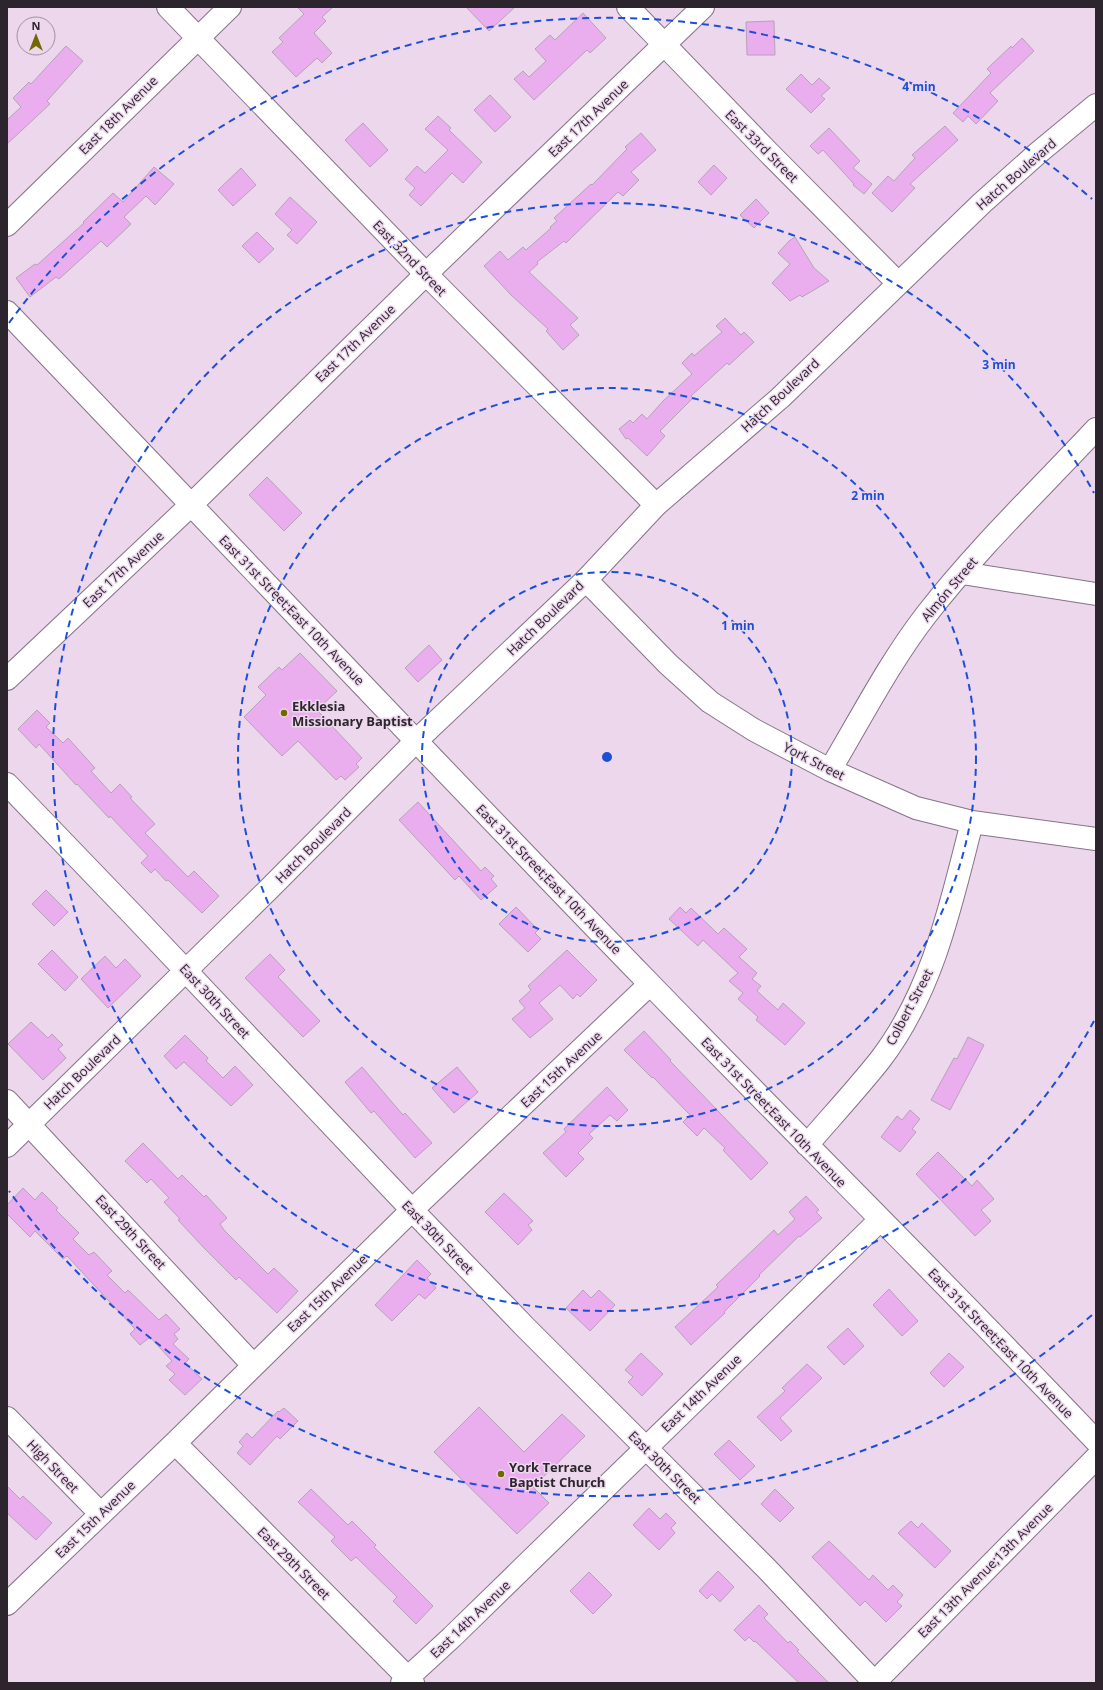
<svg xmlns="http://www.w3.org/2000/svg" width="1103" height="1690" viewBox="0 0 1103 1690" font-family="'Open Sans',sans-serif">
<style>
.building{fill:#eaaeef;stroke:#b6a2b7}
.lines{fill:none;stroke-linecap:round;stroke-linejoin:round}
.minor-casing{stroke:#857387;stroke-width:24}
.major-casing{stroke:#857387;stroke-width:24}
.minor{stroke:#fff;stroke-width:22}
.major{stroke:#fff;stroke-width:22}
.ring{fill:none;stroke:#1d4ed8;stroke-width:2;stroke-dasharray:7 5}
.poi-dot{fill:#726800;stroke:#ecd7ed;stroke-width:1.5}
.labels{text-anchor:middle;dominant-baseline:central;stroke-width:3;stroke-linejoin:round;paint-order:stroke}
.street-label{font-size:13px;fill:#2d252d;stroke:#ecd7ed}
.poi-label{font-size:13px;font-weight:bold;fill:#2d252d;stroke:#ecd7ed;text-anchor:start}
.centre{fill:#1d4ed8;stroke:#ecd7ed;stroke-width:2}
.ring-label{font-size:12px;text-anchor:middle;font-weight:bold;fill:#1d4ed8;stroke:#ecd7ed;stroke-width:3;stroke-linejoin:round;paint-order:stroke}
</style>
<rect width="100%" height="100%" fill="#ecd7ed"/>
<path class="building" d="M 297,7 L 333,7 L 322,17 L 326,21 L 314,33 L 332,53 L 322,63 L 317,58 L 296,77 L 272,52 L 283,42 L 279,38 L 304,14 Z
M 466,7 L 515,7 L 489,31 Z
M 583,13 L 606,38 L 590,53 L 587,50 L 534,100 L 514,79 L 523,71 L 529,77 L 546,61 L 535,49 L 550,35 L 555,40 Z
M 774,21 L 775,55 L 747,55 L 746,22 Z
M 1022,38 L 1034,51 L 990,93 L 998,101 L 976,124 L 968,116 L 963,122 L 953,113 L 991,73 L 987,69 L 1011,46 L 1012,48 Z
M 66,46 L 83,61 L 47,101 L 50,104 L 7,144 L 7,120 L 21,107 L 13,98 L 29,82 L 31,84 Z
M 801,74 L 812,85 L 819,78 L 830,88 L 821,96 L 825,99 L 811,113 L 786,89 Z
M 490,95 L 511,117 L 495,132 L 474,110 Z
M 438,116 L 451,128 L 449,130 L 482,162 L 463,183 L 452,173 L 421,206 L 409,195 L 415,188 L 405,179 L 417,166 L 425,173 L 448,150 L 425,129 Z
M 363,123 L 388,150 L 370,167 L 345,140 Z
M 945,126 L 958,140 L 910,184 L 915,188 L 892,212 L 872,193 L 888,176 L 894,181 L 915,158 L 912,155 Z
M 829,128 L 860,161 L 853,168 L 872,184 L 864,194 L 853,185 L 854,184 L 823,150 L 818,154 L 810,146 Z
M 641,133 L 656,150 L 631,172 L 639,180 L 623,196 L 618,192 L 566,243 L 564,241 L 537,262 L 538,264 L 529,272 L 578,318 L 570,325 L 579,335 L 563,350 L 546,331 L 548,329 L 511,295 L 484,266 L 500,251 L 508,260 L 523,247 L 526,250 L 551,228 L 550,227 L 557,221 L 554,218 L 591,184 L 592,185 L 627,149 L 625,147 Z
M 714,165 L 727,178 L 711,195 L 698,182 Z
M 154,167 L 174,184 L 155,205 L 146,196 L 124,217 L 131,224 L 107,247 L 101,241 L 59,279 L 56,277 L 30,297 L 16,278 L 35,264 L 37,265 L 84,223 L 83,222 L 113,193 L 123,202 Z
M 241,168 L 256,185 L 233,206 L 218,190 Z
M 290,197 L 317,222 L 297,244 L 287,235 L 292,230 L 275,214 Z
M 756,199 L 769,213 L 754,228 L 740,215 Z
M 257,232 L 274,249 L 259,263 L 242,246 Z
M 795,237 L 814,268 L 829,281 L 802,297 L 800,295 L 790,301 L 772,283 L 790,264 L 778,253 L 789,241 Z
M 725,318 L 741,335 L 744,332 L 754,342 L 729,365 L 727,363 L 691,396 L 693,398 L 660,431 L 665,436 L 647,456 L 628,438 L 626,439 L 619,429 L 630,420 L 633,423 L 642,414 L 647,419 L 663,401 L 692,374 L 682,363 L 692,353 L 694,356 L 722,332 L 716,326 Z
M 267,477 L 302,513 L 284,531 L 249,495 Z
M 429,645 L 442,660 L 418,682 L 405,668 Z
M 300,653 L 337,691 L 317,710 L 362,758 L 356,764 L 359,767 L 345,780 L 341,776 L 336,780 L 298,741 L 282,756 L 244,717 L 266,695 L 258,687 L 279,667 L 282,670 Z
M 37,710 L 50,723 L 46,727 L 63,743 L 68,738 L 95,768 L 91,771 L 111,793 L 120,784 L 132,797 L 130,798 L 155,824 L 145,833 L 188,877 L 194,871 L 219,896 L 202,913 L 168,880 L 166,881 L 155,869 L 151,873 L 141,863 L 148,856 L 110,816 L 109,818 L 77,784 L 76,785 L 39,744 L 36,748 L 18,729 Z
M 418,802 L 481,871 L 485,867 L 494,876 L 491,879 L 497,886 L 481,900 L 459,876 L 455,880 L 399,820 Z
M 46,890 L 68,912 L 54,926 L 32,904 Z
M 516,907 L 538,930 L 535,933 L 541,939 L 528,952 L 499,924 Z
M 680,907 L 686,913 L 691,908 L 718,934 L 724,928 L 747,949 L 739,957 L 757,973 L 752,979 L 761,986 L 757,991 L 778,1010 L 783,1003 L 805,1023 L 785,1045 L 756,1020 L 758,1017 L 738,999 L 743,993 L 729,981 L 738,973 L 703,940 L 698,946 L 669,919 Z
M 52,950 L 78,977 L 65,991 L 38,964 Z
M 567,950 L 597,980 L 580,997 L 577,994 L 573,999 L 560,985 L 539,1003 L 553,1019 L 530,1038 L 512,1019 L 525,1008 L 519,1001 L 531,990 L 528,986 Z
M 270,954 L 285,970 L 278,977 L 320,1021 L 303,1037 L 245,978 Z
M 105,956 L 116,968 L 125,959 L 141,976 L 108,1008 L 81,979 Z
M 31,1022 L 48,1038 L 52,1034 L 63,1045 L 58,1049 L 66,1058 L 43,1080 L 8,1044 Z
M 644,1031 L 671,1060 L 670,1061 L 768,1163 L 751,1180 L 723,1150 L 725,1148 L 704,1128 L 697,1136 L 683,1122 L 690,1115 L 653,1077 L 652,1078 L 624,1050 Z
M 185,1035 L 208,1058 L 206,1061 L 223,1078 L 235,1066 L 253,1085 L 231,1106 L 184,1062 L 176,1069 L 164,1056 Z
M 968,1037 L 984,1045 L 950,1110 L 931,1100 L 954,1058 L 957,1059 Z
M 362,1067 L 403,1115 L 405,1113 L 432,1143 L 415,1158 L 374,1111 L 371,1113 L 345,1082 Z
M 457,1067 L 478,1092 L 454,1113 L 432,1088 Z
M 607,1087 L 628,1110 L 617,1121 L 610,1115 L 589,1134 L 593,1138 L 578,1153 L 584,1159 L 566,1177 L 543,1153 L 566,1132 L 564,1129 Z
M 910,1110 L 920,1119 L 912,1129 L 916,1132 L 900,1152 L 881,1137 L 897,1116 L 902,1120 Z
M 143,1143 L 178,1179 L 182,1175 L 204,1197 L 206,1195 L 227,1218 L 220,1224 L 224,1230 L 268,1274 L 274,1268 L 298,1291 L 277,1313 L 239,1277 L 236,1280 L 204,1248 L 178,1220 L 180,1219 L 164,1202 L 169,1198 L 151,1179 L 147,1183 L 125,1161 Z
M 938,1152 L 972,1186 L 977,1180 L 994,1199 L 981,1210 L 991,1221 L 975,1236 L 916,1174 Z
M 23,1188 L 35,1200 L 42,1192 L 58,1208 L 56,1210 L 79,1233 L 73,1239 L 89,1255 L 94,1252 L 112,1271 L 107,1275 L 125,1293 L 128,1290 L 159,1320 L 166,1314 L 180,1329 L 174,1334 L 178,1339 L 173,1344 L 189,1359 L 185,1363 L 202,1379 L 185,1395 L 169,1380 L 175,1374 L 166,1366 L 172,1361 L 150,1337 L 140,1345 L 130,1334 L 135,1329 L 67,1256 L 63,1259 L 35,1231 L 30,1237 L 7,1214 L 7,1205 Z
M 504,1193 L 533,1221 L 528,1225 L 532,1230 L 518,1245 L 485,1212 Z
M 806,1196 L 819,1210 L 816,1212 L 822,1218 L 800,1237 L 799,1236 L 759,1275 L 760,1276 L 724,1312 L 725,1313 L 691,1345 L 675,1327 L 718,1287 L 716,1285 L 774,1230 L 778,1235 L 795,1219 L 789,1212 Z
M 417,1260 L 431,1274 L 427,1278 L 436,1288 L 425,1299 L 419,1294 L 392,1321 L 375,1305 Z
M 889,1289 L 918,1321 L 902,1336 L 873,1305 Z
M 583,1290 L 591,1298 L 599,1290 L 615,1305 L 590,1331 L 566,1308 Z
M 848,1328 L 864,1346 L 844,1365 L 827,1347 Z
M 641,1353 L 663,1374 L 642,1396 L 628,1382 L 633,1377 L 625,1370 Z
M 949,1353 L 964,1367 L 944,1387 L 930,1373 Z
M 807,1364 L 822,1378 L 780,1418 L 792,1431 L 781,1441 L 757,1417 L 785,1391 L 782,1388 Z
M 479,1407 L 524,1452 L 562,1414 L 585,1436 L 533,1487 L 549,1503 L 517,1534 L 434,1452 Z
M 284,1408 L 298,1421 L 280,1439 L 277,1436 L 250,1465 L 237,1453 L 243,1446 L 239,1442 L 247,1433 L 252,1438 L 278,1411 L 279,1412 Z
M 729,1440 L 755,1466 L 740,1480 L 714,1454 Z
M 7,1486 L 20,1499 L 23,1496 L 52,1523 L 36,1540 L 7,1513 Z
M 311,1489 L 348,1525 L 352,1521 L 376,1545 L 374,1547 L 433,1606 L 416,1624 L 393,1601 L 397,1597 L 356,1557 L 351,1561 L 331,1541 L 335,1537 L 298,1502 Z
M 775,1489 L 794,1508 L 780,1522 L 761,1504 Z
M 649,1508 L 660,1519 L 666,1513 L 676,1523 L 671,1528 L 675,1533 L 659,1550 L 633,1525 Z
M 911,1521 L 918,1528 L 922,1523 L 951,1551 L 935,1568 L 898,1533 Z
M 829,1541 L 869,1580 L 873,1575 L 888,1590 L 893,1585 L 903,1595 L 897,1602 L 902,1606 L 886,1622 L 865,1601 L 860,1606 L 812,1557 Z
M 718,1571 L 734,1587 L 720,1602 L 712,1594 L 707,1599 L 699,1591 Z
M 589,1572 L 612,1595 L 593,1614 L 570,1591 Z
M 759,1605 L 768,1614 L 764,1618 L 788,1643 L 790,1641 L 799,1650 L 797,1651 L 829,1683 L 799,1683 L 755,1641 L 754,1642 L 749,1637 L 745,1641 L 734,1630 Z"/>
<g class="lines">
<defs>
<path id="minor" d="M 168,7 L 426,274 L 656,505
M 628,7 L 768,152 L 898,283
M 7,225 L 230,7
M 7,312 C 222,536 434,762 650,984 C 798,1137 950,1287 1096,1441
M 962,573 L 1096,594
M 586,580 L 668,664 L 710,702 L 754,730 L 830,770 L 916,808 L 972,822 L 1096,839
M 7,679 L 192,504 L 426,274 L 703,7
M 830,770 C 861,718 889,663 926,615 C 977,549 1039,490 1096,429
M 7,784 L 134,916 L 412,1210 L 525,1327 L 767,1569 L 875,1683
M 7,1101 L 253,1365
M 807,1145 C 831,1117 857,1089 880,1060 C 933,991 951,904 972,822
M 7,1418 L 100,1513
M 175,1443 L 413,1683
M 7,1604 L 175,1443 L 412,1210 L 650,984
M 402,1683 L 452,1637 L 880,1220
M 874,1683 L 1096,1458"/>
<path id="major" d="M 7,1146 L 270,888 L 416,741 L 586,580 L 656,505 L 780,398 L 982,203 L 1038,153 L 1096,105"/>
</defs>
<use href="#minor" class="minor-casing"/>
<use href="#major" class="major-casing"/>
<use href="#minor" class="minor"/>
<use href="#major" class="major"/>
</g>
<g class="ring">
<circle cx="607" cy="757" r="185"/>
<circle cx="607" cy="757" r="369"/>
<path d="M1094 1021A554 554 0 1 1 1094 493"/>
<path d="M1092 1315A739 739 0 0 1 9 1191M9 323A739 739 0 0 1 1092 199"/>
</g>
<g class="poi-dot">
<circle cx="284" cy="713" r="4"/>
<circle cx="501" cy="1474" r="4"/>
</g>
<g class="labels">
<g class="street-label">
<text transform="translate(118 115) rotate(-45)">East 18th Avenue</text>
<text transform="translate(588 118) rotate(-44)">East 17th Avenue</text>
<text transform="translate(762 146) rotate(45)">East 33rd Street</text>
<text transform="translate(1016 174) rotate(-41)">Hatch Boulevard</text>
<text transform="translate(410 258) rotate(46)">East 32nd Street</text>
<text transform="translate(355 343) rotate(-44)">East 17th Avenue</text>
<text transform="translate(780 395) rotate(-43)">Hatch Boulevard</text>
<text transform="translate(123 569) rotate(-43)">East 17th Avenue</text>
<text transform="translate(949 589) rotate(-50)">Almon Street</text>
<text transform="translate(292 610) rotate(46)">East 31st Street;East 10th Avenue</text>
<text transform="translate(545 618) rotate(-44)">Hatch Boulevard</text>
<text transform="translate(814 761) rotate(27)">York Street</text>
<text transform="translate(313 845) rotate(-45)">Hatch Boulevard</text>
<text transform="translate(549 879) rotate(46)">East 31st Street;East 10th Avenue</text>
<text transform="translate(215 1001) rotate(47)">East 30th Street</text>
<text transform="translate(909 1007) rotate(-62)">Colbert Street</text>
<text transform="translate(561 1069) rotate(-43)">East 15th Avenue</text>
<text transform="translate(82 1072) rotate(-44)">Hatch Boulevard</text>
<text transform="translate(774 1112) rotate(46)">East 31st Street;East 10th Avenue</text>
<text transform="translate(131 1232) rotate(47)">East 29th Street</text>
<text transform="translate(438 1237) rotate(46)">East 30th Street</text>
<text transform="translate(327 1293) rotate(-44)">East 15th Avenue</text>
<text transform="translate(1001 1343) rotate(46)">East 31st Street;East 10th Avenue</text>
<text transform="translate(701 1393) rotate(-44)">East 14th Avenue</text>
<text transform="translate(53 1466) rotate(46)">High Street</text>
<text transform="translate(665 1467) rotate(45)">East 30th Street</text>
<text transform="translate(95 1519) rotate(-44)">East 15th Avenue</text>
<text transform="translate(294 1563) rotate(45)">East 29th Street</text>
<text transform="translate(985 1570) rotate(-45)">East 13th Avenue;13th Avenue</text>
<text transform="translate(470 1619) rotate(-44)">East 14th Avenue</text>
</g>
<g class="poi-label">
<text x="292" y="706">Ekklesia<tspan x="292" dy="15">Missionary Baptist</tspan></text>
<text x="509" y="1467">York Terrace<tspan x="509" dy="15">Baptist Church</tspan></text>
</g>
</g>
<circle cx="607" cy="757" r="6" class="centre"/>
<g class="ring-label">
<text x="919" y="91">4 min</text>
<text x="999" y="369">3 min</text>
<text x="868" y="500">2 min</text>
<text x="738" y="630">1 min</text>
</g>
<rect width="1103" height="1690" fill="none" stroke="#2d252d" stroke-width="16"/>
<g transform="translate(36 36)"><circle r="19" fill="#ecd7ed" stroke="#a090a0"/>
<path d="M0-3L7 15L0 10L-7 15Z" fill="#726800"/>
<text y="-6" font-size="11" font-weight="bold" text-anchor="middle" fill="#2d252d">N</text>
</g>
</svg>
